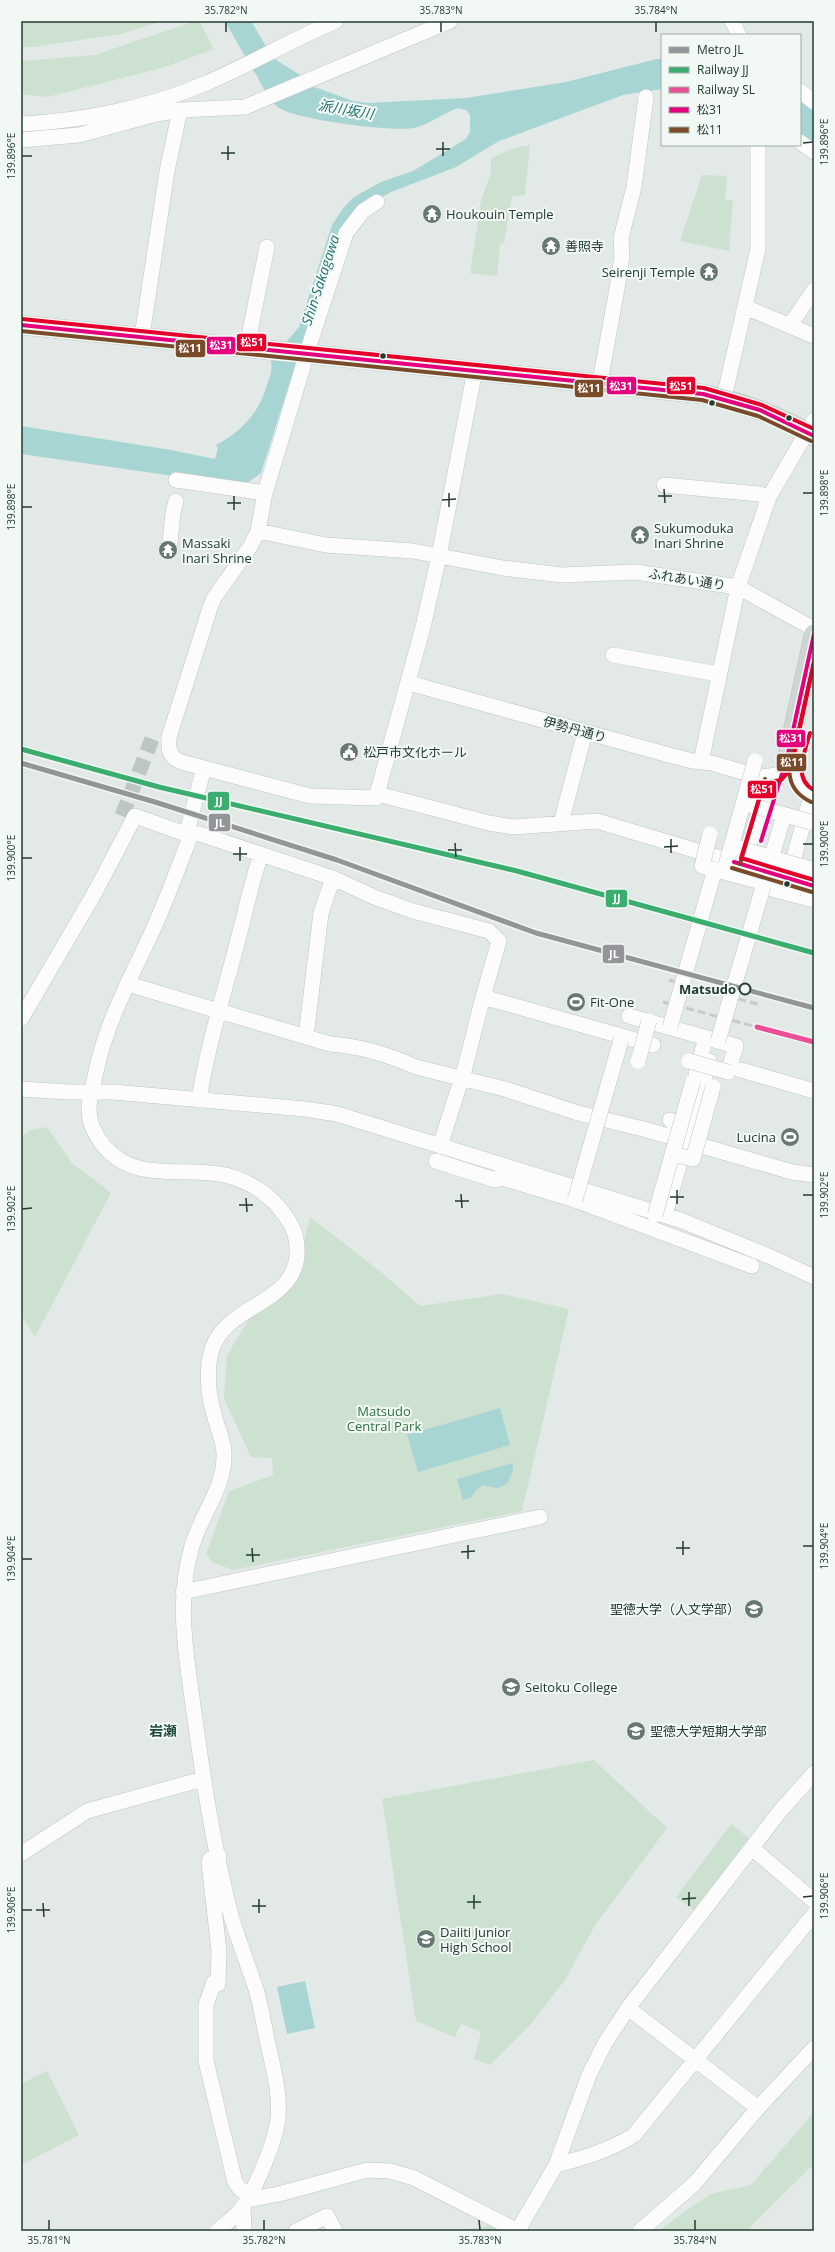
<svg xmlns="http://www.w3.org/2000/svg" width="835" height="2252" viewBox="0 0 835 2252" font-family="'Open Sans','Noto Sans JP',sans-serif">
<style>
.green{fill:#cde1d1}
.water{fill:#a6d5d4}
.lines{fill:none;stroke-linecap:round;stroke-linejoin:round}
.river{stroke:#a6d5d4;stroke-width:23}
.minor-tunnel{stroke:#bdc6c2;stroke-width:15;stroke-dasharray:15 8;stroke-linecap:butt}
.minor-casing{stroke:#c0c6c3;stroke-width:16}
.major-casing{stroke:#bcc5c1;stroke-width:20}
.minor{stroke:#fbfcfb;stroke-width:15}
.major{stroke:#ced5d2;stroke-width:19}
.rail{stroke:#c6cac8;stroke-width:3;stroke-dasharray:8 4;stroke-linecap:butt}
.minor-bridge-casing{stroke:#c0c6c3;stroke-width:16;stroke-linecap:butt}
.minor-bridge{stroke:#fbfcfb;stroke-width:15}
.bus-1-casing{stroke:#f2f8f4;stroke-width:7}
.bus-2-casing{stroke:#f2f8f4;stroke-width:7}
.bus-3-casing{stroke:#f2f8f4;stroke-width:7}
.bus-1{stroke:#e5007d;stroke-width:4}
.bus-2{stroke:#7a4b2a;stroke-width:4}
.bus-3{stroke:#e4002b;stroke-width:4}
.rail-1-casing{stroke:#f2f8f4;stroke-width:8}
.rail-2-casing{stroke:#f2f8f4;stroke-width:8}
.rail-1{stroke:#3bad6e;stroke-width:5}
.rail-2{stroke:#e95098;stroke-width:5}
.metro-1-casing{stroke:#f2f8f4;stroke-width:8}
.metro-1{stroke:#939598;stroke-width:5}
.ticks{fill:none;stroke:#233b31;stroke-width:1.5}
.bus-dot{fill:#233b31;stroke:#f2f8f4;stroke-width:1.5}
.stop-dot{fill:#f2f8f4;stroke:#233b31;stroke-width:2}
.labels{text-anchor:middle;dominant-baseline:central;stroke-width:4;stroke-linejoin:round;paint-order:stroke}
.poi-label{font-size:13px;fill:#233b31;stroke:#f2f8f4;text-anchor:start}
.street-label{font-size:13px;fill:#233b31;stroke:#f2f8f4}
.stop-label{font-size:13px;font-weight:bold;fill:#233b31;stroke:#f2f8f4;text-anchor:end}
.park-label{font-size:13px;fill:#2f703e;stroke:#f2f8f4}
.water-label{font-size:14px;font-style:italic;fill:#207274;stroke:#f2f8f4}
.neighbourhood-label{font-size:14px;font-weight:bold;fill:#204c3a;stroke:#f2f8f4}
.line-badge{stroke:#f2f8f4;stroke-width:1.5}
.badge-label{font-size:11px;text-anchor:middle;font-weight:bold;fill:#fff}
.neatline{fill:none;stroke:#233b31;stroke-width:1.5}
.ticks-label{font-size:10px;text-anchor:middle;fill:#233b31}
</style>
<rect width="100%" height="100%" fill="#e3e9e6"/>
<path class="green" d="M 21,21 L 163,21 L 121,34 L 34,47 L 21,47 Z
M 195,21 L 199,21 L 214,49 L 162,68 L 47,97 L 21,94 L 21,61 L 95,55 Z
M 530,145 L 525,195 L 512,196 L 504,243 L 500,245 L 497,276 L 470,273 L 481,201 L 491,172 L 491,158 L 514,148 Z
M 702,175 L 727,176 L 725,200 L 733,200 L 729,251 L 680,241 Z
M 47,1127 L 72,1163 L 111,1193 L 35,1337 L 21,1315 L 21,1137 L 31,1130 Z
M 310,1217 L 381,1272 L 420,1306 L 501,1294 L 569,1309 L 522,1511 L 233,1570 L 212,1562 L 206,1554 L 229,1491 L 273,1475 L 272,1458 L 251,1457 L 224,1399 L 227,1355 L 252,1314 L 295,1278 Z
M 594,1760 L 667,1828 L 594,1927 L 565,1980 L 531,2024 L 490,2065 L 474,2059 L 481,2032 L 461,2024 L 455,2037 L 416,2021 L 382,1799 Z
M 731,1824 L 749,1838 L 694,1910 L 676,1897 Z
M 47,2071 L 79,2135 L 21,2165 L 21,2084 Z
M 814,2112 L 814,2164 L 746,2231 L 658,2231 L 710,2194 L 751,2185 Z
M 493,2225 L 496,2231 L 463,2231 L 464,2230 Z"/>
<path class="water" d="M 273,58 L 300,75 L 309,85 L 353,101 L 368,103 L 466,98 L 566,82 L 657,59 L 662,59 L 662,89 L 623,95 L 499,141 L 456,167 L 391,192 L 355,212 L 298,356 L 261,473 L 243,486 L 21,454 L 21,426 L 171,450 L 215,459 L 218,448 L 216,445 C 242,431 259,413 267,385 C 270,376 273,369 271,360 L 299,327 L 332,225 L 344,207 L 354,197 L 381,182 L 413,171 L 466,139 L 470,132 L 470,115 L 466,110 L 458,108 C 443,113 430,124 414,128 C 393,132 294,120 278,107 C 267,98 260,81 253,69 Z
M 800,99 L 814,110 L 814,143 L 800,133 Z
M 500,1408 L 510,1445 L 418,1472 L 407,1435 Z
M 513,1463 L 513,1470 L 507,1484 L 497,1488 L 483,1485 L 475,1491 L 471,1498 L 463,1500 L 457,1479 Z
M 305,1981 L 315,2028 L 287,2034 L 277,1987 Z"/>
<g class="lines">
<path class="river" d="M 238,21 L 264,66 L 272,76"/>
<path class="minor-tunnel" d="M 122,816 L 152,739"/>
<defs>
<path id="minor" d="M 732,21 L 739,35
M 800,91 L 814,102
M 21,124 C 82,121 148,108 204,84 C 249,65 291,40 336,21
M 21,140 L 79,135 L 156,114 L 180,110 L 245,107 L 450,21
M 800,142 L 814,152
M 377,202 L 363,211 L 346,233 L 310,343 L 265,493 L 258,531 L 250,547 L 214,598 L 210,608 L 169,737 C 168,751 170,759 185,763 L 310,796 L 376,798 L 423,627 L 439,556 L 475,370
M 745,307 L 814,336
M 790,325 L 814,290
M 142,336 L 167,171 L 180,110
M 247,346 L 267,247
M 600,382 L 618,283 L 622,256 L 621,238 L 634,187 L 646,97
M 724,398 L 758,249 L 758,145
M 176,480 L 265,493
M 664,485 L 759,494 L 769,497
M 258,531 L 326,545 L 413,551 L 503,568 L 562,575 L 635,572 L 738,587 L 769,497 L 814,420
M 170,543 L 173,513 L 176,501
M 613,655 L 718,674
M 409,683 L 669,755 L 693,761 L 712,763 L 759,777 L 778,775 L 785,767
M 701,762 L 738,587 L 814,629
M 795,769 C 795,783 800,792 814,797
M 378,794 L 489,823 L 513,827 L 597,821 L 814,886
M 561,823 L 585,732
M 188,828 L 202,775
M 192,832 C 179,866 167,899 152,932 C 130,979 105,1025 95,1076 C 93,1087 89,1098 89,1109 C 89,1123 95,1135 104,1146 C 133,1182 179,1167 219,1174 C 240,1177 262,1189 276,1204 C 285,1215 294,1226 296,1239 C 308,1304 227,1301 212,1349 C 206,1369 208,1395 214,1414 C 217,1428 224,1440 224,1454 C 225,1487 201,1515 192,1546 C 179,1590 183,1632 189,1676 C 200,1757 211,1840 232,1919 C 239,1942 248,1965 256,1989 C 262,2010 265,2032 270,2053 C 275,2075 280,2096 278,2118 C 276,2140 255,2191 241,2209 C 235,2217 225,2224 217,2231
M 744,862 L 769,777
M 789,875 L 811,796
M 764,887 L 814,900
M 128,984 L 330,1044 C 359,1046 389,1055 416,1067 L 505,1089 L 578,1113 L 647,1130 L 792,1172 L 814,1175
M 629,1016 L 736,1046 L 728,1072
M 21,1019 L 94,894 L 135,816 L 183,833 L 200,834 L 333,878 L 374,897 L 413,911 L 489,931 L 499,941 L 483,997 L 653,1045
M 306,1036 L 321,913 L 333,878
M 741,1070 L 814,1091
M 696,1072 L 706,1038
M 21,1089 L 69,1092 L 113,1092 L 305,1109 L 337,1114 L 680,1220 L 771,1257 L 814,1277
M 199,1100 C 207,1049 222,1000 235,951 C 244,918 250,887 261,854
M 670,1120 L 680,1129
M 440,1146 L 464,1071 L 483,997
M 436,1161 L 495,1180 L 499,1177 L 575,1200 L 752,1266
M 665,1215 L 709,1061
M 183,1592 L 540,1517
M 752,1848 L 814,1901
M 21,1854 L 87,1811 L 203,1779
M 214,1982 L 206,2005 L 206,2061 L 235,2182 L 240,2189 L 250,2195
M 218,1984 L 219,1951 L 209,1863 L 210,1859 L 219,1856
M 628,2008 L 758,2108
M 556,2165 C 584,2158 610,2150 634,2135 L 814,1914
M 247,2200 L 279,2194 L 367,2170 L 390,2171 L 414,2178 L 510,2227 L 521,2231
M 243,2207 L 244,2231
M 518,2230 L 556,2165 L 589,2075 L 605,2043 L 628,2008 L 781,1810 L 814,1773
M 296,2231 L 327,2216 L 335,2231
M 640,2231 L 695,2183 L 758,2108 L 814,2048"/>
<path id="major" d="M 21,325 L 703,394 C 743,402 779,416 814,436
M 785,767 L 814,634"/>
</defs>
<use href="#minor" class="minor-casing"/>
<use href="#major" class="major-casing"/>
<use href="#minor" class="minor"/>
<use href="#major" class="major"/>
<path class="rail" d="M 669,980 L 761,1005
M 663,1002 L 757,1027"/>
<defs>
<path id="minor-bridge" d="M 744,803 L 810,822
M 710,834 L 702,866 L 765,883
M 731,846 L 814,870
M 724,872 L 755,761
M 808,898 L 814,875
M 670,1027 L 715,869
M 718,1041 L 784,815
M 638,1061 L 649,1021
M 689,1061 L 728,1072
M 673,1154 L 693,1159 L 713,1087
M 575,1200 L 621,1040
M 655,1215 L 693,1081"/>
</defs>
<use href="#minor-bridge" class="minor-bridge-casing"/>
<use href="#minor-bridge" class="minor-bridge"/>
<defs>
<path id="bus-1" d="M 21,325 L 703,394 L 760,410 L 814,436
M 761,841 L 787,758 L 814,634
M 734,862 L 814,886"/>
<path id="bus-2" d="M 21,331 L 702,400 L 758,416 L 811,441
M 798,729 C 791,758 778,786 811,802
M 760,783 L 780,781 L 790,769 L 814,662
M 740,864 L 765,779
M 732,868 L 812,892"/>
<path id="bus-3" d="M 22,319 L 704,388 L 762,405 L 814,429
M 814,662 L 791,769 L 781,780 L 764,783 L 741,858 L 814,880
M 810,733 C 805,751 792,779 814,790"/>
</defs>
<use href="#bus-1" class="bus-1-casing"/>
<use href="#bus-2" class="bus-2-casing"/>
<use href="#bus-3" class="bus-3-casing"/>
<use href="#bus-1" class="bus-1"/>
<use href="#bus-2" class="bus-2"/>
<use href="#bus-3" class="bus-3"/>
<defs>
<path id="rail-1" d="M 21,749 L 159,787 L 517,871 L 814,953"/>
<path id="rail-2" d="M 757,1027 L 814,1042"/>
</defs>
<use href="#rail-1" class="rail-1-casing"/>
<use href="#rail-2" class="rail-2-casing"/>
<use href="#rail-1" class="rail-1"/>
<use href="#rail-2" class="rail-2"/>
<defs>
<path id="metro-1" d="M 21,763 L 155,802 L 337,860 L 536,933 L 814,1008"/>
</defs>
<use href="#metro-1" class="metro-1-casing"/>
<use href="#metro-1" class="metro-1"/>
</g>
<path class="ticks" d="M 226,22 L 226,32M 441,22 L 441,32M 656,22 L 656,32M 443,142 L 443,156M 803,143 L 813,142M 228,146 L 228,160M 436,149 L 450,149M 221,153 L 235,153M 22,156 L 32,156M 664,489 L 665,503M 449,493 L 449,507M 803,493 L 813,493M 234,496 L 234,510M 658,496 L 672,496M 442,500 L 456,499M 227,503 L 241,503M 22,507 L 32,507M 671,839 L 671,853M 455,843 L 456,857M 803,844 L 813,844M 240,847 L 240,861M 664,847 L 678,846M 448,850 L 462,850M 233,854 L 247,854M 22,858 L 32,858M 677,1190 L 677,1204M 461,1194 L 462,1208M 803,1195 L 813,1195M 670,1197 L 684,1197M 246,1198 L 247,1212M 455,1201 L 469,1201M 239,1205 L 253,1205M 22,1209 L 32,1208M 683,1541 L 683,1555M 468,1545 L 468,1559M 803,1546 L 813,1546M 252,1548 L 253,1562M 676,1548 L 690,1548M 461,1552 L 475,1551M 246,1555 L 260,1555M 22,1559 L 32,1559M 689,1892 L 689,1906M 474,1895 L 474,1909M 803,1897 L 813,1896M 259,1899 L 259,1913M 682,1899 L 696,1898M 467,1902 L 481,1902M 43,1903 L 44,1917M 252,1906 L 266,1906M 22,1910 L 32,1910M 36,1910 L 50,1910M 49,2220 L 49,2230M 264,2220 L 264,2230M 479,2220 L 480,2230M 695,2220 L 695,2230"/>
<defs>
<symbol id="temple-disc" viewBox="-11 -11 22 22"><circle r="9.5" fill="#667870" stroke="#f2f8f4"/><path d="M0-6L5-2H3V0L6.5 2.5H4V6H1.5V3h-3V6H-4V2.5H-6.5L-3 0V-2H-5Z" fill="#fff"/></symbol>
<symbol id="civic-disc" viewBox="-11 -11 22 22"><circle r="9.5" fill="#667870" stroke="#f2f8f4"/><path d="M-.6-6.5H3V-4.5H.6V-3L4-1V1h2V6H-6V1h2V-1L-.6-3ZM-1.2 2.5V6h2.4V2.5Z" fill="#fff"/></symbol>
<symbol id="stadium-disc" viewBox="-11 -11 22 22"><circle r="9.5" fill="#667870" stroke="#f2f8f4"/><path d="M0-5a6.5 5 0 1 0 0 10a6.5 5 0 1 0 0-10ZM-3.5-1.8h7v3.6h-7Z" fill="#fff"/></symbol>
<symbol id="university-disc" viewBox="-11 -11 22 22"><circle r="9.5" fill="#667870" stroke="#f2f8f4"/><path d="M0-5L7-2L0 1L-7-2ZM-4 1L0 2.5L4 1V4Q0 6-4 4Z" fill="#fff"/></symbol>
<symbol id="school-disc" viewBox="-11 -11 22 22"><circle r="9.5" fill="#667870" stroke="#f2f8f4"/><path d="M0-5L7-2L0 1L-7-2ZM-4 1L0 2.5L4 1V4Q0 6-4 4Z" fill="#fff"/></symbol>
</defs>
<g fill-rule="evenodd">
<use href="#temple-disc" x="421" y="203" width="22" height="22"/>
<use href="#temple-disc" x="540" y="235" width="22" height="22"/>
<use href="#temple-disc" x="698" y="261" width="22" height="22"/>
<use href="#temple-disc" x="629" y="524" width="22" height="22"/>
<use href="#temple-disc" x="157" y="539" width="22" height="22"/>
<use href="#civic-disc" x="338" y="741" width="22" height="22"/>
<use href="#stadium-disc" x="565" y="991" width="22" height="22"/>
<use href="#stadium-disc" x="779" y="1126" width="22" height="22"/>
<use href="#university-disc" x="743" y="1598" width="22" height="22"/>
<use href="#university-disc" x="500" y="1676" width="22" height="22"/>
<use href="#university-disc" x="625" y="1720" width="22" height="22"/>
<use href="#school-disc" x="415" y="1928" width="22" height="22"/>
</g>
<g class="bus-dot">
<circle cx="383" cy="356" r="3.5"/>
<circle cx="712" cy="403" r="3.5"/>
<circle cx="789" cy="418" r="3.5"/>
<circle cx="787" cy="884" r="3.5"/>
</g>
<circle class="stop-dot" cx="745" cy="989" r="5.5"/>
<g class="labels">
<g class="poi-label">
<text x="446" y="214">Houkouin Temple</text>
<text x="565" y="246">善照寺</text>
<text x="695" y="272" text-anchor="end">Seirenji Temple</text>
<text x="654" y="528">Sukumoduka<tspan x="654" dy="15">Inari Shrine</tspan></text>
<text x="182" y="543">Massaki<tspan x="182" dy="15">Inari Shrine</tspan></text>
<text x="363" y="752">松戸市文化ホール</text>
<text x="590" y="1002">Fit-One</text>
<text x="776" y="1137" text-anchor="end">Lucina</text>
<text x="740" y="1609" text-anchor="end">聖徳大学（人文学部）</text>
<text x="525" y="1687">Seitoku College</text>
<text x="650" y="1731">聖徳大学短期大学部</text>
<text x="440" y="1932">Daiiti Junior<tspan x="440" dy="15">High School</tspan></text>
</g>
<g class="street-label">
<text transform="translate(687 579) rotate(9)">ふれあい通り</text>
<text transform="translate(575 729) rotate(15)">伊勢丹通り</text>
</g>
<g class="stop-label">
<text x="736" y="989">Matsudo</text>
</g>
<g class="park-label">
<text x="384" y="1411">Matsudo<tspan x="384" dy="15">Central Park</tspan></text>
</g>
<g class="water-label">
<text transform="translate(346 109) rotate(10)">派川坂川</text>
<text transform="translate(320 280) rotate(-72)">Shin-Sakagawa</text>
</g>
<g class="neighbourhood-label">
<text x="163" y="1730">岩瀬</text>
</g>
</g>
<g class="line-badge">
<rect x="236" y="333" width="31" height="19" rx="4" fill="#e4002b"/>
<rect x="206" y="336" width="30" height="19" rx="4" fill="#e5007d"/>
<rect x="175" y="339" width="31" height="19" rx="4" fill="#7a4b2a"/>
<rect x="666" y="376" width="30" height="19" rx="4" fill="#e4002b"/>
<rect x="606" y="376" width="31" height="19" rx="4" fill="#e5007d"/>
<rect x="574" y="379" width="30" height="19" rx="4" fill="#7a4b2a"/>
<rect x="776" y="729" width="30" height="19" rx="4" fill="#e5007d"/>
<rect x="776" y="753" width="31" height="19" rx="4" fill="#7a4b2a"/>
<rect x="747" y="780" width="30" height="19" rx="4" fill="#e4002b"/>
<rect x="207" y="791" width="23" height="20" rx="4" fill="#3bad6e"/>
<rect x="208" y="813" width="23" height="19" rx="4" fill="#939598"/>
<rect x="605" y="889" width="23" height="19" rx="4" fill="#3bad6e"/>
<rect x="602" y="944" width="23" height="20" rx="4" fill="#939598"/>
</g>
<g class="badge-label">
<text x="252" y="346">松51</text>
<text x="221" y="349">松31</text>
<text x="190" y="352">松11</text>
<text x="681" y="390">松51</text>
<text x="621" y="390">松31</text>
<text x="589" y="392">松11</text>
<text x="791" y="742">松31</text>
<text x="792" y="766">松11</text>
<text x="762" y="793">松51</text>
<text x="219" y="805">JJ</text>
<text x="220" y="827">JL</text>
<text x="617" y="902">JJ</text>
<text x="614" y="958">JL</text>
</g>
<rect width="835" height="2252" fill="none" stroke="#f2f8f4" stroke-width="44"/>
<rect x="661" y="34" width="140" height="112" fill="#f2f8f4" stroke="#9faca6"/>
<rect x="669" y="47" width="20" height="6" fill="#939598" stroke="#9faca6"/>
<text x="697" y="54" font-size="12" fill="#233b31">Metro JL</text>
<rect x="669" y="67" width="20" height="6" fill="#3bad6e" stroke="#9faca6"/>
<text x="697" y="74" font-size="12" fill="#233b31">Railway JJ</text>
<rect x="669" y="87" width="20" height="6" fill="#e95098" stroke="#9faca6"/>
<text x="697" y="94" font-size="12" fill="#233b31">Railway SL</text>
<rect x="669" y="107" width="20" height="6" fill="#e5007d" stroke="#9faca6"/>
<text x="697" y="114" font-size="12" fill="#233b31">松31</text>
<rect x="669" y="127" width="20" height="6" fill="#7a4b2a" stroke="#9faca6"/>
<text x="697" y="134" font-size="12" fill="#233b31">松11</text>
<rect x="22" y="22" width="791" height="2208" class="neatline"/>
<g class="ticks-label">
<text x="226" y="14">35.782°N</text>
<text x="441" y="14">35.783°N</text>
<text x="656" y="14">35.784°N</text>
<text transform="translate(824 142) rotate(-90)" y="4">139.896°E</text>
<text transform="translate(11 156) rotate(-90)" y="4">139.896°E</text>
<text transform="translate(824 493) rotate(-90)" y="4">139.898°E</text>
<text transform="translate(11 507) rotate(-90)" y="4">139.898°E</text>
<text transform="translate(824 844) rotate(-90)" y="4">139.900°E</text>
<text transform="translate(11 858) rotate(-90)" y="4">139.900°E</text>
<text transform="translate(824 1195) rotate(-90)" y="4">139.902°E</text>
<text transform="translate(11 1209) rotate(-90)" y="4">139.902°E</text>
<text transform="translate(824 1546) rotate(-90)" y="4">139.904°E</text>
<text transform="translate(11 1559) rotate(-90)" y="4">139.904°E</text>
<text transform="translate(824 1896) rotate(-90)" y="4">139.906°E</text>
<text transform="translate(11 1910) rotate(-90)" y="4">139.906°E</text>
<text x="49" y="2244">35.781°N</text>
<text x="264" y="2244">35.782°N</text>
<text x="480" y="2244">35.783°N</text>
<text x="695" y="2244">35.784°N</text>
</g>
</svg>
